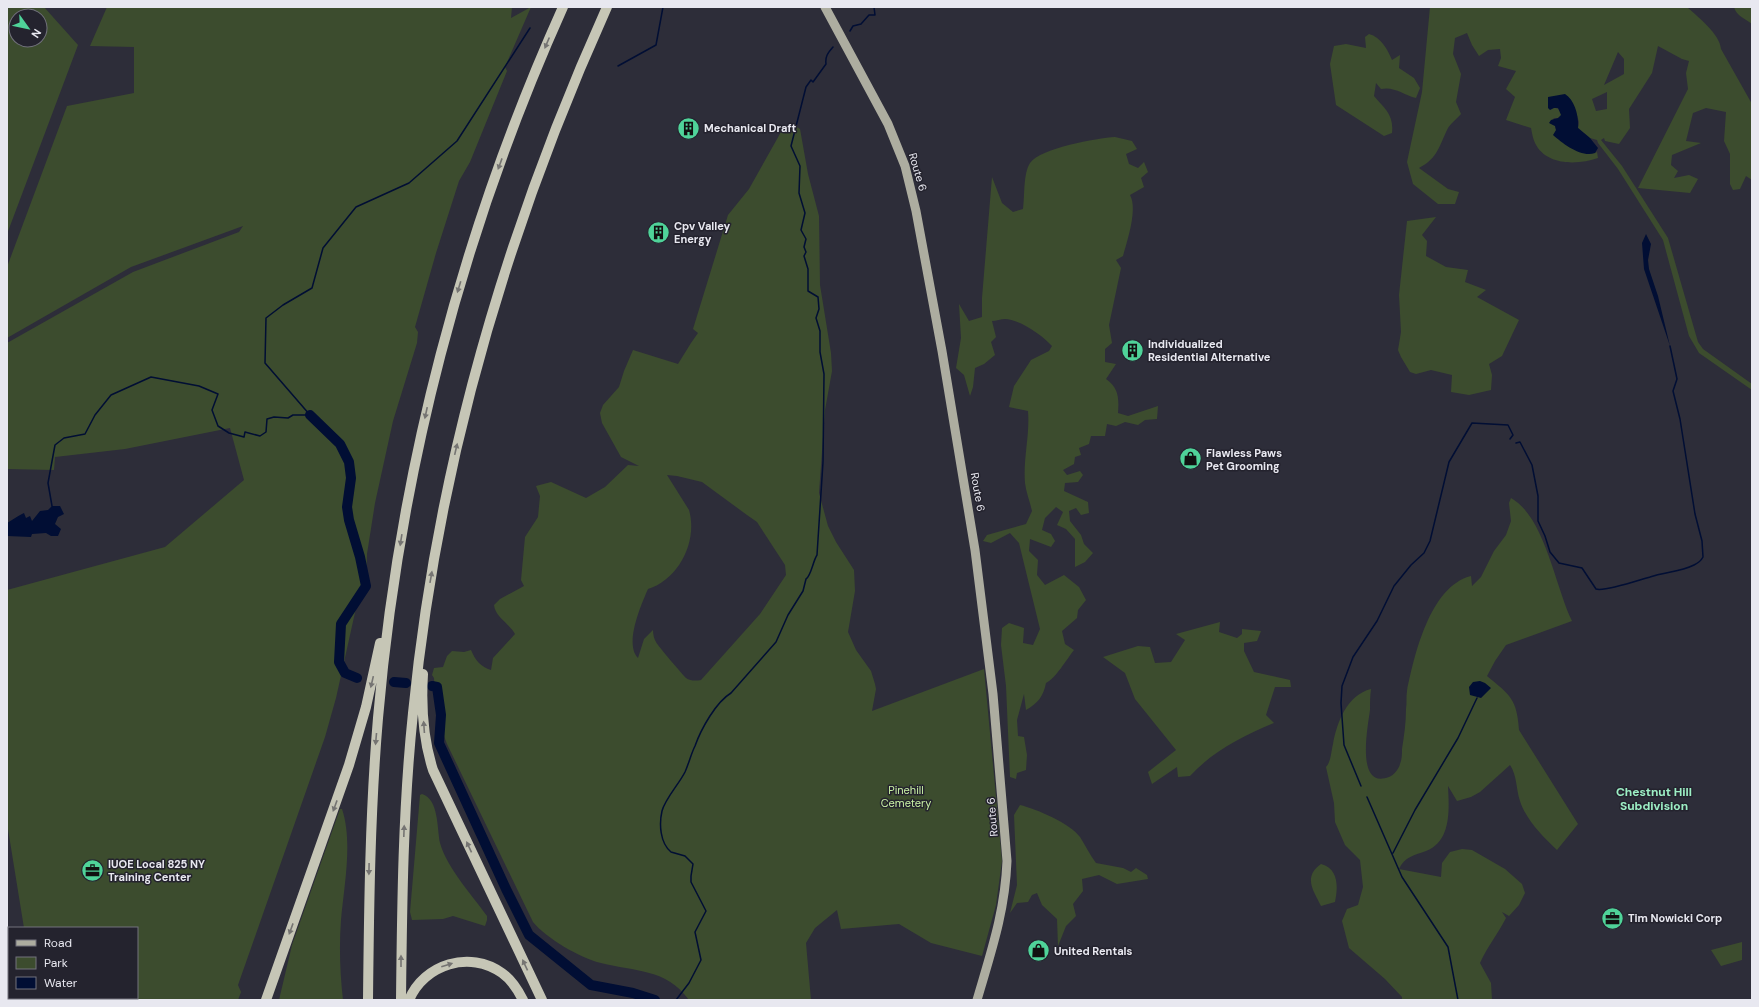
<svg xmlns="http://www.w3.org/2000/svg" width="1759" height="1007" viewBox="0 0 1759 1007" font-family="'DM Sans',sans-serif">
<style>
.green{fill:#3c4c2e;fill-rule:evenodd}
.water{fill:#010e34}
.lines{fill:none;stroke-linecap:round;stroke-linejoin:round}
.stream{stroke:#010e34;stroke-width:1.5}
.river{stroke:#010e34;stroke-width:10}
.major{stroke:#adada0;stroke-width:9}
.highway{stroke:#c6c6b6;stroke-width:10}
.oneway{fill:#757472}
.labels{text-anchor:middle;dominant-baseline:central;stroke-width:3;stroke-linejoin:round;paint-order:stroke}
.poi-label{font-size:11px;font-weight:bold;fill:#e8e8f0;stroke:#24232e;text-anchor:start}
.street-label{font-size:11px;fill:#e8e8f0;stroke:#24232e}
.park-label{font-size:11px;fill:#caf2a5;stroke:#24232e}
.neighbourhood-label{font-size:12px;font-weight:bold;fill:#9defc5;stroke:#24232e}
</style>
<rect width="100%" height="100%" fill="#2d2d39"/>
<path class="green" d="M 7,7 L 44,7 L 78,45 L 7,234 ZM 16,16 L 40,16 L 40,40 L 16,40 Z
M 107,7 L 512,7 L 511,18 L 531,7 L 505,67 L 507,71 L 470,162 L 459,181 L 436,253 L 415,327 L 418,332 L 417,343 L 393,421 L 375,503 L 367,554 L 366,586 L 356,608 L 336,698 L 325,737 L 238,985 L 241,992 L 238,1000 L 37,1000 L 37,998 L 137,998 L 137,928 L 24,928 L 7,823 L 7,590 L 165,547 L 244,480 L 230,428 L 125,449 L 55,457 L 54,470 L 7,469 L 7,343 L 133,272 L 239,232 L 243,226 L 131,267 L 7,338 L 7,267 L 67,106 L 134,93 L 134,47 L 90,46 Z
M 1430,7 L 1687,7 C 1698,17 1720,34 1721,49 L 1752,104 L 1752,180 L 1746,176 L 1740,189 L 1733,190 L 1730,184 L 1730,154 L 1724,141 L 1726,112 L 1706,108 L 1693,113 L 1686,141 L 1701,143 L 1672,155 L 1671,165 L 1678,171 L 1674,178 L 1689,175 L 1698,179 L 1690,193 L 1638,188 L 1688,89 L 1686,73 L 1689,61 L 1682,59 L 1658,46 L 1652,73 L 1629,109 L 1630,128 L 1619,144 L 1605,141 L 1604,138 L 1601,140 L 1622,166 L 1668,238 L 1698,342 L 1703,349 L 1752,384 L 1752,390 L 1699,353 L 1689,336 L 1663,240 L 1618,169 L 1598,143 L 1597,140 L 1590,138 L 1578,128 L 1579,122 L 1575,109 L 1548,100 L 1554,108 C 1559,108 1560,110 1562,115 L 1558,118 L 1554,118 L 1550,123 L 1555,126 L 1556,130 L 1595,153 L 1597,152 L 1598,158 C 1578,165 1546,166 1535,143 C 1533,139 1532,133 1531,128 L 1506,120 L 1515,97 L 1506,89 L 1516,71 L 1498,66 L 1501,58 L 1500,49 L 1488,50 L 1479,56 L 1472,45 L 1467,33 L 1455,38 L 1453,54 L 1461,74 L 1456,102 L 1461,114 C 1457,119 1451,123 1448,128 C 1439,146 1438,158 1419,168 L 1448,189 L 1459,192 L 1455,204 L 1438,204 L 1413,184 L 1407,162 L 1422,92 ZM 1618,52 L 1624,59 L 1624,74 L 1604,85 ZM 1607,92 L 1607,109 L 1596,111 L 1592,99 Z
M 1734,7 L 1752,7 L 1752,24 C 1746,19 1736,16 1734,7 Z
M 1369,34 C 1381,37 1388,50 1392,60 L 1400,55 L 1399,68 L 1414,78 L 1420,88 L 1416,98 C 1404,95 1394,86 1381,89 L 1376,83 L 1374,96 C 1385,109 1394,115 1392,133 L 1384,136 L 1336,105 L 1330,64 L 1334,46 L 1346,44 L 1366,48 L 1365,37 Z
M 797,127 L 800,129 L 808,174 L 819,216 L 820,285 L 831,353 L 832,371 L 825,410 L 819,493 L 828,526 L 836,542 L 854,570 L 855,591 L 848,632 L 856,650 L 871,671 L 875,684 L 876,689 L 872,711 L 984,669 L 1002,861 L 996,905 L 982,956 L 931,943 L 899,924 L 841,929 L 837,910 L 815,928 L 806,943 L 811,1000 L 689,1000 C 666,968 635,972 601,963 C 580,958 546,938 533,922 L 447,744 L 436,715 L 434,678 L 432,675 L 434,668 L 443,667 L 447,656 L 452,651 L 464,652 L 471,650 C 475,660 481,667 491,670 L 493,658 L 515,634 C 510,624 495,617 494,605 L 500,599 L 524,586 L 521,580 L 525,537 L 538,517 L 540,496 L 536,486 L 551,482 L 586,498 L 605,487 L 628,465 L 639,466 L 621,457 L 602,423 L 600,413 L 603,405 L 619,387 L 624,371 L 633,350 L 678,364 L 691,343 L 698,333 L 693,329 L 728,215 L 749,189 L 781,132 L 786,128 ZM 667,475 L 677,476 L 702,482 L 747,515 L 757,522 L 785,565 L 786,575 L 760,614 L 701,680 C 696,681 690,681 686,678 C 684,676 657,645 656,642 C 654,639 653,634 653,630 L 644,639 L 638,658 C 624,644 641,605 648,589 C 679,579 698,541 689,510 Z
M 1115,137 L 1132,141 L 1137,149 L 1126,154 L 1129,164 L 1138,168 L 1144,162 L 1148,172 L 1141,178 L 1144,187 L 1130,195 C 1138,209 1127,241 1123,256 L 1116,260 L 1121,268 L 1109,325 L 1112,343 L 1105,349 L 1105,362 L 1116,364 L 1106,379 C 1119,388 1119,399 1118,413 L 1128,416 L 1158,406 L 1157,419 L 1145,420 L 1138,425 L 1125,422 L 1116,426 L 1107,424 L 1105,436 L 1091,436 L 1089,444 L 1079,448 L 1081,455 L 1075,457 L 1074,464 L 1063,470 L 1067,475 L 1080,471 L 1083,475 L 1078,482 L 1065,483 L 1064,491 L 1088,502 L 1089,513 L 1081,515 L 1076,508 L 1069,511 L 1070,521 L 1081,535 L 1084,544 L 1093,553 L 1085,562 L 1075,567 L 1075,539 L 1066,529 L 1057,525 L 1063,512 L 1056,507 L 1045,518 L 1042,530 L 1051,534 L 1055,541 L 1051,547 L 1030,539 L 1029,551 L 1038,560 L 1037,575 L 1045,585 L 1064,575 L 1079,587 L 1086,600 L 1078,610 L 1077,618 L 1062,631 L 1065,644 L 1074,650 C 1067,659 1055,679 1046,683 C 1043,697 1038,703 1026,710 L 1024,694 L 1017,720 L 1018,736 L 1024,737 L 1027,755 L 1026,770 L 1017,773 L 1016,779 L 1010,777 L 1006,686 L 1001,645 L 1002,628 L 1009,623 L 1024,628 L 1023,643 L 1033,645 L 1040,629 L 1019,543 L 1010,533 L 991,543 L 983,541 L 987,535 L 1026,524 L 1032,511 C 1030,502 1026,492 1025,483 C 1023,459 1030,435 1028,411 L 1009,407 L 1014,386 L 1031,360 L 1049,351 L 1052,346 C 1042,335 1021,320 1005,319 C 1001,319 996,321 992,321 L 996,337 L 991,342 L 995,355 L 984,364 L 975,368 L 973,387 L 970,396 L 964,375 L 956,368 L 961,338 L 959,304 L 969,321 L 982,317 L 982,298 L 992,177 L 1002,203 L 1013,212 L 1023,209 C 1025,196 1023,174 1030,163 C 1041,148 1097,138 1115,137 Z
M 1436,217 L 1422,235 L 1427,241 L 1426,256 L 1446,267 L 1468,270 L 1465,282 L 1486,290 L 1477,297 L 1519,320 L 1502,356 L 1489,364 L 1492,375 L 1491,390 L 1469,395 L 1451,392 L 1452,375 L 1431,370 L 1416,374 L 1410,372 L 1401,357 L 1398,350 L 1401,332 L 1399,295 L 1407,221 Z
M 1511,498 C 1545,517 1555,586 1572,621 L 1506,645 L 1495,661 L 1487,676 C 1510,695 1517,699 1519,730 L 1578,824 L 1557,850 C 1543,837 1526,820 1520,801 C 1516,789 1517,775 1510,765 L 1480,792 L 1471,797 L 1457,801 L 1448,786 C 1449,808 1452,841 1426,851 C 1415,855 1404,857 1399,869 L 1441,877 L 1442,863 L 1450,852 L 1462,849 L 1472,850 L 1505,869 L 1522,884 L 1525,893 L 1519,905 L 1509,916 L 1502,912 L 1506,918 C 1498,934 1487,947 1480,963 L 1491,983 L 1492,1000 L 1402,1000 L 1402,997 L 1385,979 L 1349,948 L 1342,921 L 1347,909 L 1358,905 L 1363,887 L 1360,860 L 1345,845 L 1335,822 L 1334,803 L 1326,767 C 1331,762 1331,752 1333,744 C 1337,722 1347,695 1371,689 C 1370,696 1370,703 1370,710 C 1368,726 1355,790 1389,777 C 1393,776 1399,769 1400,764 C 1402,759 1402,754 1402,749 C 1404,736 1406,723 1406,709 C 1407,703 1406,697 1407,691 C 1414,656 1430,586 1471,576 L 1472,586 L 1481,577 L 1494,551 L 1506,535 L 1511,521 L 1509,503 Z
M 1220,622 L 1219,632 L 1237,638 L 1242,634 L 1242,629 L 1261,631 L 1257,641 L 1244,643 L 1244,651 L 1254,672 L 1290,680 L 1291,687 L 1275,687 L 1266,715 L 1274,723 C 1243,736 1213,751 1190,776 L 1178,777 L 1177,767 L 1152,784 L 1148,772 L 1176,750 L 1135,699 L 1125,673 L 1103,657 L 1138,646 L 1150,647 L 1155,663 L 1171,662 L 1185,640 L 1176,634 Z
M 422,794 C 439,799 437,829 440,843 C 447,868 472,895 487,916 L 487,920 L 485,926 L 453,916 L 443,919 L 412,920 L 410,912 L 420,795 Z
M 1020,805 C 1036,809 1070,823 1080,837 C 1085,845 1090,855 1096,863 L 1123,868 L 1131,872 L 1136,868 L 1147,875 L 1148,879 L 1117,884 L 1099,875 L 1082,879 L 1083,891 L 1073,904 L 1076,916 L 1066,926 L 1058,946 L 1057,919 L 1042,905 L 1037,893 L 1032,895 L 1028,902 L 1017,903 L 1010,913 L 1017,885 L 1014,815 Z
M 340,809 L 342,809 C 353,842 344,886 341,920 C 339,946 340,973 343,1000 L 279,1000 L 292,945 Z
M 1321,864 C 1339,869 1338,887 1335,902 L 1321,906 C 1313,890 1303,877 1321,864 Z
M 1742,942 L 1742,960 L 1721,966 L 1711,950 Z"/>
<path class="water" d="M 1565,94 C 1575,100 1579,117 1578,128 L 1590,138 L 1598,148 L 1595,153 C 1582,158 1563,144 1553,135 L 1556,130 L 1555,126 L 1549,123 L 1551,120 L 1558,118 L 1561,115 L 1558,108 L 1554,108 L 1550,110 L 1548,108 L 1548,97 Z
M 1646,234 L 1651,244 L 1648,260 L 1649,269 L 1658,296 L 1670,346 L 1644,269 L 1642,243 Z
M 52,506 L 60,506 L 64,514 L 58,517 L 55,524 L 61,529 L 58,536 L 51,536 L 46,533 L 32,534 L 31,537 L 7,536 L 7,523 C 13,520 17,516 24,513 L 26,518 L 30,516 L 32,521 L 40,511 L 48,510 Z
M 1480,681 L 1485,683 L 1491,688 L 1481,698 L 1470,695 L 1469,687 L 1473,682 Z"/>
<g class="lines">
<path class="stream" d="M 850,31 L 853,26 L 861,24 L 869,15 L 875,15 L 874,7
M 618,66 L 656,45 L 663,7
M 310,415 L 265,363 L 266,318 L 283,305 L 312,288 L 323,248 L 356,207 L 409,183 L 457,141 L 530,28
M 1516,443 L 1520,442 L 1532,465 L 1538,496 L 1538,521 L 1545,536 L 1550,552 L 1559,563 L 1582,568 L 1596,589 C 1605,592 1639,580 1650,577 C 1665,572 1680,572 1694,565 C 1698,563 1701,561 1703,557 L 1702,541 L 1695,514 L 1680,419 L 1673,391 L 1677,379 L 1670,346
M 52,506 L 48,483 L 55,445 L 64,438 L 85,434 L 95,415 L 111,395 L 151,377 L 199,386 L 218,394 L 212,410 L 218,426 L 229,433 L 244,437 L 245,432 L 260,436 L 266,432 L 267,419 L 274,417 L 288,418 L 293,415 L 310,415
M 1361,786 L 1344,745 L 1341,703 L 1342,686 L 1353,657 L 1377,621 L 1394,586 L 1411,565 L 1424,553 L 1430,541 L 1449,462 L 1472,423 L 1508,425 L 1513,435 L 1510,439
M 1367,797 L 1402,877 L 1448,947 L 1458,1000
M 1393,853 L 1415,810 L 1458,738 L 1477,698
M 676,1000 L 689,983 L 701,960 L 695,932 L 706,911 L 691,882 L 691,876 L 693,864 L 685,856 L 671,852 C 660,843 659,824 662,811 C 665,799 679,784 685,772 C 689,763 691,754 695,746 C 701,729 716,702 731,693 L 776,642 L 788,615 L 803,591 L 806,579 C 811,576 813,561 817,555 L 823,462 L 824,374 L 820,352 L 820,331 L 816,318 L 819,309 L 818,297 L 808,291 L 808,269 L 804,256 L 806,252 L 804,247 L 806,239 L 801,230 L 805,213 L 799,193 L 800,166 L 791,146 L 806,87 L 811,80 L 813,82 L 826,64 C 825,56 828,53 833,47"/>
<path class="river" d="M 310,415 L 340,444 L 349,462 L 351,478 L 347,507 L 349,520 L 360,557 L 366,586 L 341,624 L 339,662 L 345,673 L 357,678
M 394,682 L 406,683
M 432,686 L 437,687 L 441,715 L 439,743 L 506,889 L 529,935 L 591,985 L 633,993 L 655,1000"/>
<path class="major" d="M 825,7 L 888,124 L 905,166 L 916,211 L 942,351 L 975,550 L 993,694 L 1007,861 C 1005,912 991,952 977,1000"/>
<path class="highway" d="M 423,674 C 421,706 423,739 433,770 L 542,1000
M 266,1000 L 349,765 L 366,707 L 380,643
M 368,1000 C 369,906 370,812 378,718 C 399,473 462,232 563,7
M 401,1000 C 402,904 403,808 413,713 C 437,468 506,231 607,7
M 409,1000 C 424,964 470,950 502,973 C 512,980 518,990 523,1000"/>
</g>
<defs><path id="oneway-solid" d="M-6-.8H1V-3.2L6.5 0L1 3.2V.8H-6Z"/></defs>
<g class="oneway">
<use href="#oneway-solid" transform="translate(547 43) rotate(113)"/>
<use href="#oneway-solid" transform="translate(500 164) rotate(110)"/>
<use href="#oneway-solid" transform="translate(459 287) rotate(107)"/>
<use href="#oneway-solid" transform="translate(426 413) rotate(102)"/>
<use href="#oneway-solid" transform="translate(456 449) rotate(-77)"/>
<use href="#oneway-solid" transform="translate(401 540) rotate(99)"/>
<use href="#oneway-solid" transform="translate(431 577) rotate(-80)"/>
<use href="#oneway-solid" transform="translate(372 682) rotate(103)"/>
<use href="#oneway-solid" transform="translate(424 727) rotate(-94)"/>
<use href="#oneway-solid" transform="translate(376 739) rotate(95)"/>
<use href="#oneway-solid" transform="translate(335 806) rotate(110)"/>
<use href="#oneway-solid" transform="translate(404 831) rotate(-88)"/>
<use href="#oneway-solid" transform="translate(469 847) rotate(-115)"/>
<use href="#oneway-solid" transform="translate(369 869) rotate(91)"/>
<use href="#oneway-solid" transform="translate(291 929) rotate(110)"/>
<use href="#oneway-solid" transform="translate(401 961) rotate(-90)"/>
<use href="#oneway-solid" transform="translate(447 965) rotate(-17)"/>
<use href="#oneway-solid" transform="translate(525 965) rotate(-115)"/>
</g>
<defs>
<symbol id="building-disc" viewBox="-11 -11 22 22"><circle r="9.5" fill="#4fd399" stroke="#24232e"/><path d="M-4-6H4V6H1V3H-1V6H-4ZM-2.5-4.3h1.7v1.8h-1.7ZM.8-4.3h1.7v1.8H.8ZM-2.5-1h1.7V.8h-1.7ZM.8-1h1.7V.8H.8Z" fill="#111"/></symbol>
<symbol id="shop-disc" viewBox="-11 -11 22 22"><circle r="9.5" fill="#4fd399" stroke="#24232e"/><path d="M-5-2.5h2.3a2.7 3.5 0 0 1 5.4 0H5L5.5 6h-11ZM-1.5-2.5h3a1.5 2.3 0 0 0-3 0Z" fill="#111"/></symbol>
<symbol id="office-disc" viewBox="-11 -11 22 22"><circle r="9.5" fill="#4fd399" stroke="#24232e"/><path d="M-6-3h4V-5.5h4V-3h4V5H-6ZM-1-4.5V-3h2v-1.5ZM-6 0V1H6V0Z" fill="#111"/></symbol>
</defs>
<g fill-rule="evenodd">
<use href="#building-disc" x="676" y="116" width="25" height="25"/>
<use href="#building-disc" x="646" y="220" width="25" height="25"/>
<use href="#building-disc" x="1120" y="338" width="25" height="25"/>
<use href="#shop-disc" x="1178" y="446" width="25" height="25"/>
<use href="#office-disc" x="80" y="858" width="25" height="25"/>
<use href="#office-disc" x="1600" y="906" width="25" height="25"/>
<use href="#shop-disc" x="1026" y="938" width="25" height="25"/>
</g>
<g class="labels">
<g class="poi-label">
<text x="704" y="128">Mechanical Draft</text>
<text x="674" y="226">Cpv Valley<tspan x="674" dy="13">Energy</tspan></text>
<text x="1148" y="344">Individualized<tspan x="1148" dy="13">Residential Alternative</tspan></text>
<text x="1206" y="453">Flawless Paws<tspan x="1206" dy="13">Pet Grooming</tspan></text>
<text x="108" y="864">IUOE Local 825 NY<tspan x="108" dy="13">Training Center</tspan></text>
<text x="1628" y="918">Tim Nowicki Corp</text>
<text x="1054" y="951">United Rentals</text>
</g>
<g class="street-label">
<text transform="translate(918 172) rotate(74)">Route 6</text>
<text transform="translate(978 492) rotate(80)">Route 6</text>
<text transform="translate(992 817) rotate(-95)">Route 6</text>
</g>
<g class="park-label">
<text x="906" y="790">Pinehill<tspan x="906" dy="13">Cemetery</tspan></text>
</g>
<g class="neighbourhood-label">
<text x="1654" y="792">Chestnut Hill<tspan x="1654" dy="14">Subdivision</tspan></text>
</g>
</g>
<rect width="1759" height="1007" fill="none" stroke="#e8e8f0" stroke-width="16"/>
<rect x="8" y="927" width="130" height="72" fill="#24232e" stroke="#72727c"/>
<rect x="16" y="940" width="20" height="6" fill="#adada0" stroke="#72727c"/>
<text x="44" y="947" font-size="12" fill="#e8e8f0">Road</text>
<rect x="16" y="957" width="20" height="12" fill="#3c4c2e" stroke="#72727c"/>
<text x="44" y="967" font-size="12" fill="#e8e8f0">Park</text>
<rect x="16" y="977" width="20" height="12" fill="#010e34" stroke="#72727c"/>
<text x="44" y="987" font-size="12" fill="#e8e8f0">Water</text>
<g transform="translate(28 28) rotate(123)"><circle r="19" fill="#24232e" stroke="#72727c"/>
<path d="M0-3L7 15L0 10L-7 15Z" fill="#4fd399"/>
<text y="-6" font-size="11" font-weight="bold" text-anchor="middle" fill="#e8e8f0">N</text>
</g>
</svg>
